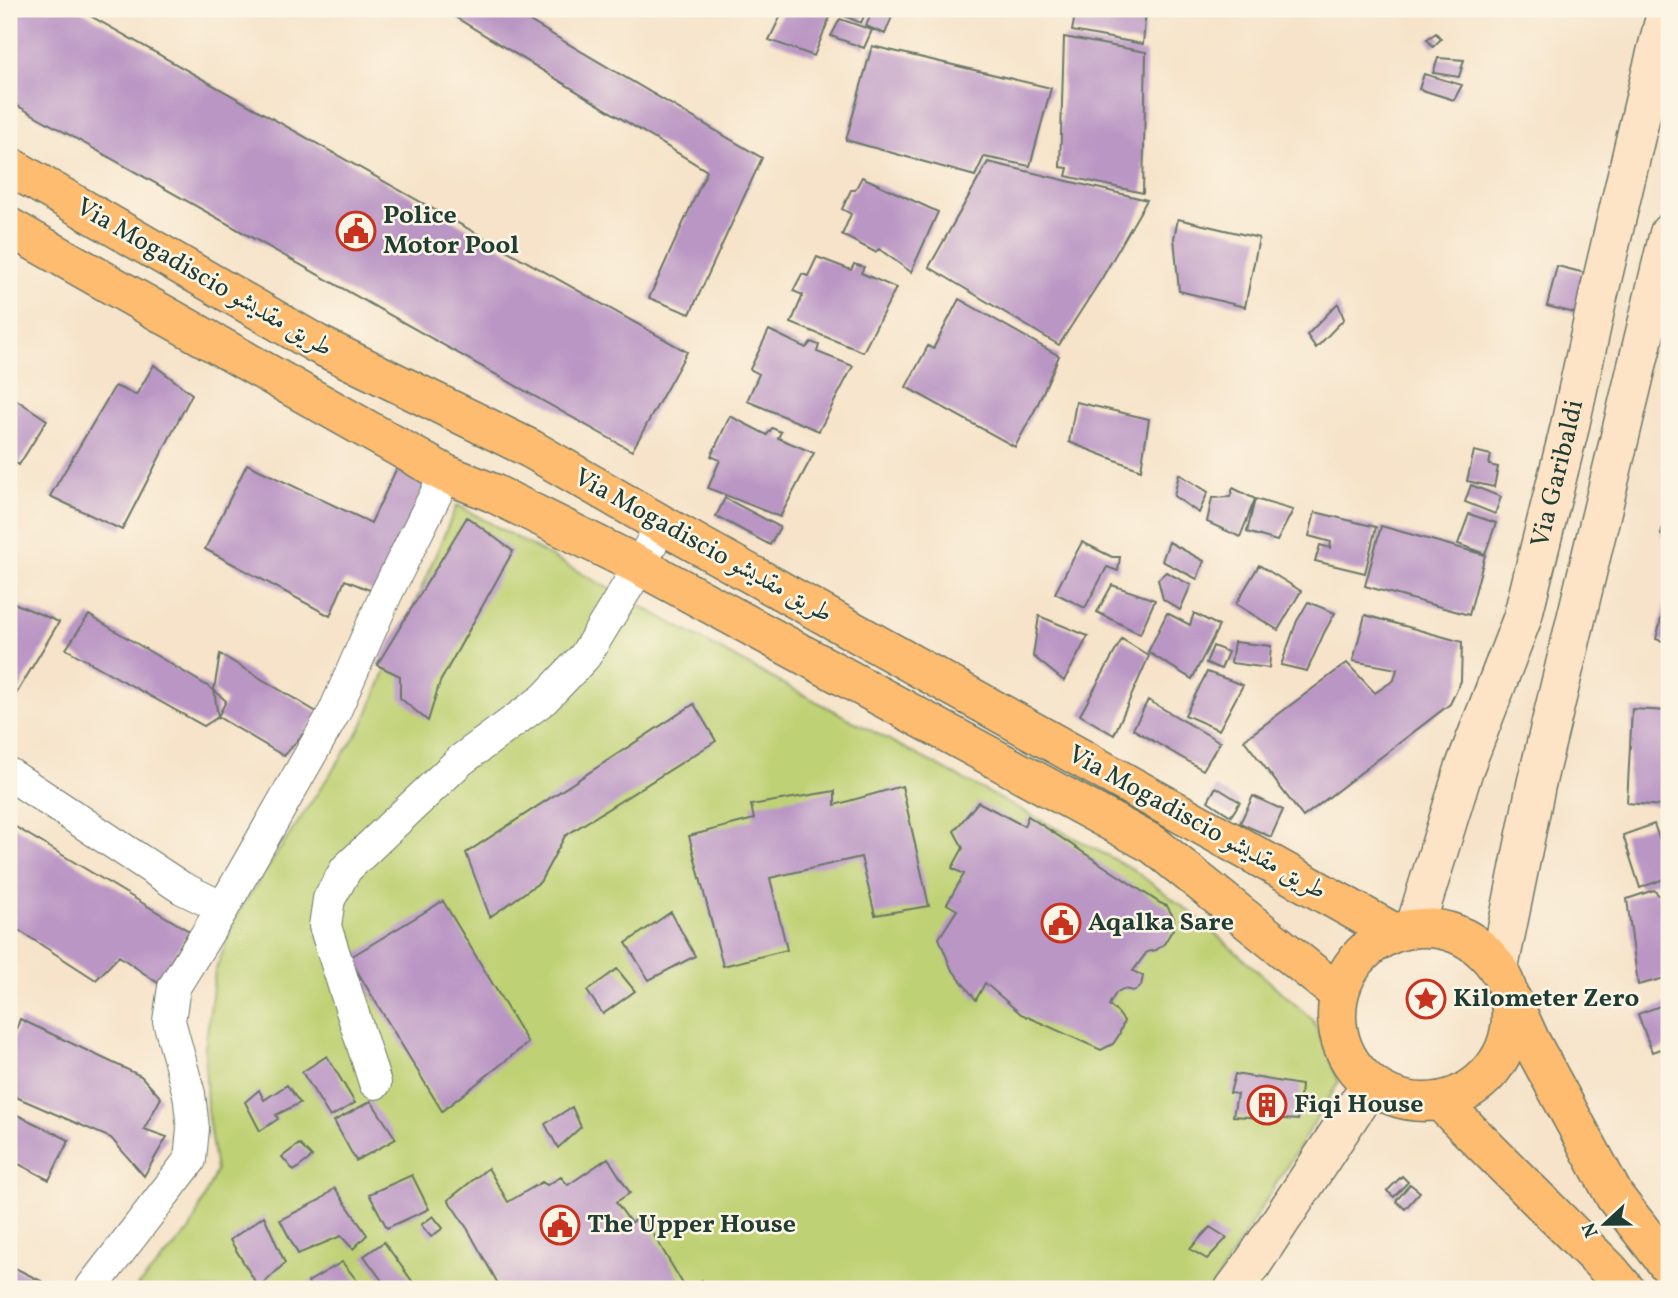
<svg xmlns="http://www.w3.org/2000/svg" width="1678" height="1298" viewBox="0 0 1678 1298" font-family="Vollkorn,Amiri,serif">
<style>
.green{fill:#bfd174;stroke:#6f8754;stroke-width:2}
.building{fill:#ba96c4}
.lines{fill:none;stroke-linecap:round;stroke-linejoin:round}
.street-casing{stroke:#6a7768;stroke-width:34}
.secondary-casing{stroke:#6a7768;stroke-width:41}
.highway-casing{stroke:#6a7768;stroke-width:41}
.street{stroke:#fff;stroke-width:32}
.secondary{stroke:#fee4c6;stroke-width:38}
.highway{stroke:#fdbc70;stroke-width:38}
.labels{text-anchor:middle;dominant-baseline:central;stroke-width:5;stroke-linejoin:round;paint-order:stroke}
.poi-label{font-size:26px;font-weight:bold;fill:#1f3d34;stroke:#fcf5e5;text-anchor:start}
.street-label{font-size:26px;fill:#1f3d34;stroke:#fcf5e5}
</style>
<rect width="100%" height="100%" fill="#fcf5e5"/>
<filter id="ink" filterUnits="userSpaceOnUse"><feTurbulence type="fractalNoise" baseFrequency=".0143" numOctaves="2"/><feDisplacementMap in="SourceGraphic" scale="14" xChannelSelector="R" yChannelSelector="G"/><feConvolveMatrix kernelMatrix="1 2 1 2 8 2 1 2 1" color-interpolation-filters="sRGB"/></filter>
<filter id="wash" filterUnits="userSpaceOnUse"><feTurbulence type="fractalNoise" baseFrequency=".00686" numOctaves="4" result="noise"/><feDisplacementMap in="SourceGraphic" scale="28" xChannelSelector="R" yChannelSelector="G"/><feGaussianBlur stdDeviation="1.57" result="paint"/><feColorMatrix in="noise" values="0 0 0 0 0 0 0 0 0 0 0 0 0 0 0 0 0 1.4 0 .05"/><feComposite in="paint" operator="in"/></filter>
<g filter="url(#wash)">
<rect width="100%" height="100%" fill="#f6e3c9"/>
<path class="green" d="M 457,505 L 770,677 L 1131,868 L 1194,915 L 1313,1020 L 1339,1082 L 1211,1289 L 138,1289 L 137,1287 L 190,1230 L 216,1171 L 207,1110 L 205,1049 L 215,972 L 237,914 L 362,726 Z"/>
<g id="blocks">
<path class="building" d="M 9,9 L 78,9 L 687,352 L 632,451 L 9,101 Z
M 442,9 L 509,9 L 762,158 L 690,314 L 649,298 L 707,171 Z
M 784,9 L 833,9 L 814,56 L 769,40 Z
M 844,9 L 867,9 L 861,23 L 842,15 Z
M 873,9 L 895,9 L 885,34 L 866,26 Z
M 1076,9 L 1146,9 L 1143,44 L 1072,31 Z
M 840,19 L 872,30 L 864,48 L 831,36 Z
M 1436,33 L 1441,39 L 1433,47 L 1427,39 Z
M 1064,37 L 1146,52 L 1143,193 L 1066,176 L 1068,168 L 1060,167 Z
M 872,46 L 1051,88 L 1030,166 L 984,157 L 975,176 L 846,140 Z
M 1438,58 L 1464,60 L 1459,77 L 1433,73 Z
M 1424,74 L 1462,85 L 1454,100 L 1419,89 Z
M 988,162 L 1147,200 L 1102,278 L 1059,345 L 929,267 Z
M 862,177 L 938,212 L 911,272 L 879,249 L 875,252 L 842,235 L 851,214 L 842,209 L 851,190 L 855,190 Z
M 1178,219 L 1259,238 L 1245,307 L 1179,291 L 1174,238 Z
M 817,257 L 851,270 L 854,264 L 864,267 L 861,273 L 896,288 L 863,352 L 791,323 L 803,295 L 793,291 L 802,274 L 808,276 Z
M 1557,266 L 1589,274 L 1579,314 L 1547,306 Z
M 959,299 L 1059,356 L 1037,406 L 1015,447 L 906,387 L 928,346 L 933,349 Z
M 1338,303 L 1344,319 L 1316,348 L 1307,335 Z
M 769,330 L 806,348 L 811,342 L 819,345 L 817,352 L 853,366 L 819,431 L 747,401 L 759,374 L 750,369 Z
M 154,365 L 192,394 L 122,530 L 50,496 L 115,386 L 136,395 Z
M 9,395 L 47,420 L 19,465 L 9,458 Z
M 1076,402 L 1149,419 L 1141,470 L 1069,442 Z
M 730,416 L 767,435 L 772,428 L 781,432 L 778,438 L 814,453 L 780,517 L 708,488 L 720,460 L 711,456 Z
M 1474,451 L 1491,455 L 1489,465 L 1498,467 L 1494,487 L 1467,481 Z
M 403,455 L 443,478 L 382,595 L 345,580 L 330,616 L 205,549 L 247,464 L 371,523 Z
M 1179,474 L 1208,492 L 1199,513 L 1174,496 Z
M 1471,485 L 1501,497 L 1495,514 L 1465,502 Z
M 1233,488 L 1255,499 L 1240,537 L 1207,522 L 1212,498 L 1230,497 Z
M 725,498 L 780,527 L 770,545 L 716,516 Z
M 1255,499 L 1293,510 L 1277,541 L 1247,532 Z
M 1668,500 L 1669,500 L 1669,537 L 1661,535 Z
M 1315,512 L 1376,527 L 1365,573 L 1315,561 L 1320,545 L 1330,548 L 1331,542 L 1309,536 Z
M 1469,514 L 1496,523 L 1485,554 L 1458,544 Z
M 467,517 L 513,551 L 440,682 L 428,721 L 400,698 L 400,676 L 377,665 Z
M 1381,526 L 1485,555 L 1469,615 L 1365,586 Z
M 1082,542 L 1112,557 L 1120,557 L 1118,571 L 1107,567 L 1085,608 L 1055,593 Z
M 1169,542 L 1204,561 L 1197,579 L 1162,561 Z
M 1259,565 L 1301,591 L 1278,630 L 1236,604 Z
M 1166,572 L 1191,585 L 1180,610 L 1163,599 L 1158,579 Z
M 1112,585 L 1155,600 L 1140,634 L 1097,612 Z
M 1668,591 L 1669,591 L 1669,643 L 1656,639 Z
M 9,601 L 59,622 L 9,706 Z
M 1308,602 L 1335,613 L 1324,633 L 1307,671 L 1281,665 L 1297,621 Z
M 1167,613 L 1190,625 L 1194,613 L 1219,626 L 1192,679 L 1148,652 Z
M 89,615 L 214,690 L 218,717 L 226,701 L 214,690 L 220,654 L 320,714 L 284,756 L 218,717 L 204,726 L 66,649 Z
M 1365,615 L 1462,642 L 1461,681 L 1450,704 L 1303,817 L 1244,740 L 1347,663 L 1375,693 L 1394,680 L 1397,669 L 1353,661 Z
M 1039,616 L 1088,636 L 1064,681 L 1033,656 Z
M 1122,639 L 1149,656 L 1114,735 L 1080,715 Z
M 1234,642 L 1271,646 L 1269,668 L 1231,663 Z
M 1213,646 L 1228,652 L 1221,669 L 1206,663 Z
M 1207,672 L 1243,685 L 1219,730 L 1185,715 Z
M 1148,700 L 1220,742 L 1203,770 L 1133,729 Z
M 694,704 L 716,741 L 565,836 L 540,882 L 490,917 L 466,853 Z
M 1632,709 L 1669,711 L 1669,743 L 1666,743 L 1663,806 L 1627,803 Z
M 902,786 L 929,906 L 875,915 L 861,857 L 770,878 L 787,950 L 723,966 L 689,836 L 754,819 L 751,805 L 835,791 L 835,805 Z
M 1216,787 L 1240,802 L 1231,816 L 1208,801 Z
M 1253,796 L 1283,810 L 1271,837 L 1240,823 Z
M 978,802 L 1024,826 L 1028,816 L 1160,903 L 1167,906 L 1174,918 L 1173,929 L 1164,944 L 1156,950 L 1147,952 L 1133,971 L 1143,976 L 1141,986 L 1134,991 L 1123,989 L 1116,993 L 1109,1005 L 1118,1013 L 1124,1021 L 1119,1035 L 1113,1044 L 1101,1050 L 1021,1014 L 985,983 L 976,1000 L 951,968 L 939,938 L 957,910 L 947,904 L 964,874 L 952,868 L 963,848 L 954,831 Z
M 9,823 L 189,931 L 158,983 L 119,956 L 96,980 L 9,924 Z
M 1654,824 L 1659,838 L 1669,835 L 1669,877 L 1640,888 L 1623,835 Z
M 1654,890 L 1663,900 L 1669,899 L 1669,977 L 1638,985 L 1627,899 Z
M 443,901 L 528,1043 L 442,1111 L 349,958 Z
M 671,912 L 695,956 L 649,980 L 626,943 Z
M 617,969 L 635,991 L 603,1014 L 587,991 Z
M 1668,1003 L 1669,1008 L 1669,1046 L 1652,1052 L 1638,1014 Z
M 20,1019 L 141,1076 L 161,1098 L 144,1129 L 167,1137 L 144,1176 L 111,1138 L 9,1094 L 9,1050 Z
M 327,1056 L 355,1103 L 330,1117 L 302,1072 Z
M 1235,1074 L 1301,1085 L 1298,1120 L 1233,1116 L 1237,1094 L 1230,1093 Z
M 287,1085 L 300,1103 L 276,1115 L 278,1119 L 260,1131 L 245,1102 L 259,1090 L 264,1100 Z
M 371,1101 L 396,1139 L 356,1161 L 334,1121 Z
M 572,1107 L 581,1127 L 558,1148 L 545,1124 Z
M 9,1111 L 69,1140 L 49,1180 L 9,1159 Z
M 299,1144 L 312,1157 L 294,1171 L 282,1157 Z
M 608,1158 L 630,1193 L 616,1202 L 631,1223 L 642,1215 L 686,1289 L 501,1289 L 467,1228 L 448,1200 L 488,1168 L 508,1202 L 542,1182 L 547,1185 L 561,1177 L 568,1185 Z
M 412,1175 L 429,1209 L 387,1228 L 369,1194 Z
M 1402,1176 L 1408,1182 L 1394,1197 L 1387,1191 Z
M 1410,1184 L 1420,1192 L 1405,1209 L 1396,1201 Z
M 335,1188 L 367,1235 L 353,1249 L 341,1236 L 298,1254 L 280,1220 L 320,1200 Z
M 264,1216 L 285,1263 L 259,1288 L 230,1240 Z
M 433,1216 L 443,1228 L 431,1237 L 421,1225 Z
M 1210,1227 L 1227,1238 L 1207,1259 L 1190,1249 Z
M 384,1242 L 417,1288 L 415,1289 L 388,1289 L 364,1256 Z
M 342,1262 L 358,1282 L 344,1289 L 311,1289 L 308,1282 Z
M 9,1265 L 57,1289 L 9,1289 Z
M 702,1280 L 707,1289 L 690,1289 Z"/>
</g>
</g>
<g filter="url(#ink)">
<use href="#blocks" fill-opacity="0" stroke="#6a7768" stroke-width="2"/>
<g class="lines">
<defs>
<path id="street" d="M 9,774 L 182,888 L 223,908
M 375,1083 L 325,926 L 329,899 L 346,869 L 461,760 L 544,699 L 585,656 L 640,566 L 661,524
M 92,1287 L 190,1160 L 193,1128 L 189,1094 L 169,1021 L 174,987 L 223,908 L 334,713 L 386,594 L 446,474"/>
<g id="secondary">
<path id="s1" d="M 1415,927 L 1464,769 L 1522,619 L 1569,430 L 1598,297 L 1649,81 L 1667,9"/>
<path d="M 1499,968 L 1536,785 L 1669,233"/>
<path d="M 1234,1289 L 1249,1269 L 1370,1085"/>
</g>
<path id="highway" d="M 9,166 L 317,344 L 531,449 L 661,524 L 1393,932
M 9,227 L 446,474 L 493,493 L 640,566 L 1154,845 L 1339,994
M1337 1015a87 87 0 1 1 174 0a87 87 0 1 1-174 0Z
M 1512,1000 L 1530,1040 L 1615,1197 L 1669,1266
M 1441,1102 L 1609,1270 L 1625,1289"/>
</defs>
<use href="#street" class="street-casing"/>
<use href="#secondary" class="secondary-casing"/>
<use href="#highway" class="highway-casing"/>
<use href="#street" class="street"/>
<use href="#secondary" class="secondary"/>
<use href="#highway" class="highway"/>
</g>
</g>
<defs>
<symbol id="civic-ring" viewBox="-11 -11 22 22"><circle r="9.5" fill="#fcf5e5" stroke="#c8321e" stroke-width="1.5"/><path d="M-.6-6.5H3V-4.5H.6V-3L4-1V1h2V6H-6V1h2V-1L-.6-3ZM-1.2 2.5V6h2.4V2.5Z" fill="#c8321e"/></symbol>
<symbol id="sight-ring" viewBox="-11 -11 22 22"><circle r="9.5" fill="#fcf5e5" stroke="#c8321e" stroke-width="1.5"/><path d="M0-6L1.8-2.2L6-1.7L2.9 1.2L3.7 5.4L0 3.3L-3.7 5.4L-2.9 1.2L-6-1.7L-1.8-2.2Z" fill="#c8321e"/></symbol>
<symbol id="building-ring" viewBox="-11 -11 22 22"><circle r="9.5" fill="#fcf5e5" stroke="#c8321e" stroke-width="1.5"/><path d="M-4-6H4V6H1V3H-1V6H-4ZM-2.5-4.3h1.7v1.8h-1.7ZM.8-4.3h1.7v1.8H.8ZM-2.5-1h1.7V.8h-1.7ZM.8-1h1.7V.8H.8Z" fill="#c8321e"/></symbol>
</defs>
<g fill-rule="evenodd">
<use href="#civic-ring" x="334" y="209" width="44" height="44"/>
<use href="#civic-ring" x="1039" y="901" width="44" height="44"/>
<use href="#sight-ring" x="1404" y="977" width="44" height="44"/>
<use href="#building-ring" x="1245" y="1083" width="44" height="44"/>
<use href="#civic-ring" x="538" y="1203" width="44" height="44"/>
</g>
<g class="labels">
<g class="poi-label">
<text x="383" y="216">Police<tspan x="383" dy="30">Motor Pool</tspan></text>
<text x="1088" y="923">Aqalka Sare</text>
<text x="1453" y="999">Kilometer Zero</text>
<text x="1294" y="1105">Fiqi House</text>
<text x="587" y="1225">The Upper House</text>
</g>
<g class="street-label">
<text transform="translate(204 278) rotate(30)">Via Mogadiscio طريق مقديشو</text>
<text stroke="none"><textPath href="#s1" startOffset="476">Via Garibaldi</textPath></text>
<text transform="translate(703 546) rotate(29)">Via Mogadiscio طريق مقديشو</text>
<text transform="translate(1197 823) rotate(29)">Via Mogadiscio طريق مقديشو</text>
</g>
</g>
<rect width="1678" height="1298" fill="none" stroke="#fcf5e5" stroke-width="35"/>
<g transform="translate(1605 1224) rotate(248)" stroke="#fcf5e5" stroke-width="5" paint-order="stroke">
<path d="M0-5L12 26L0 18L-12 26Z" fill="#1f3d34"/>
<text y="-10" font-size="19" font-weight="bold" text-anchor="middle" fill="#1f3d34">N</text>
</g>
</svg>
